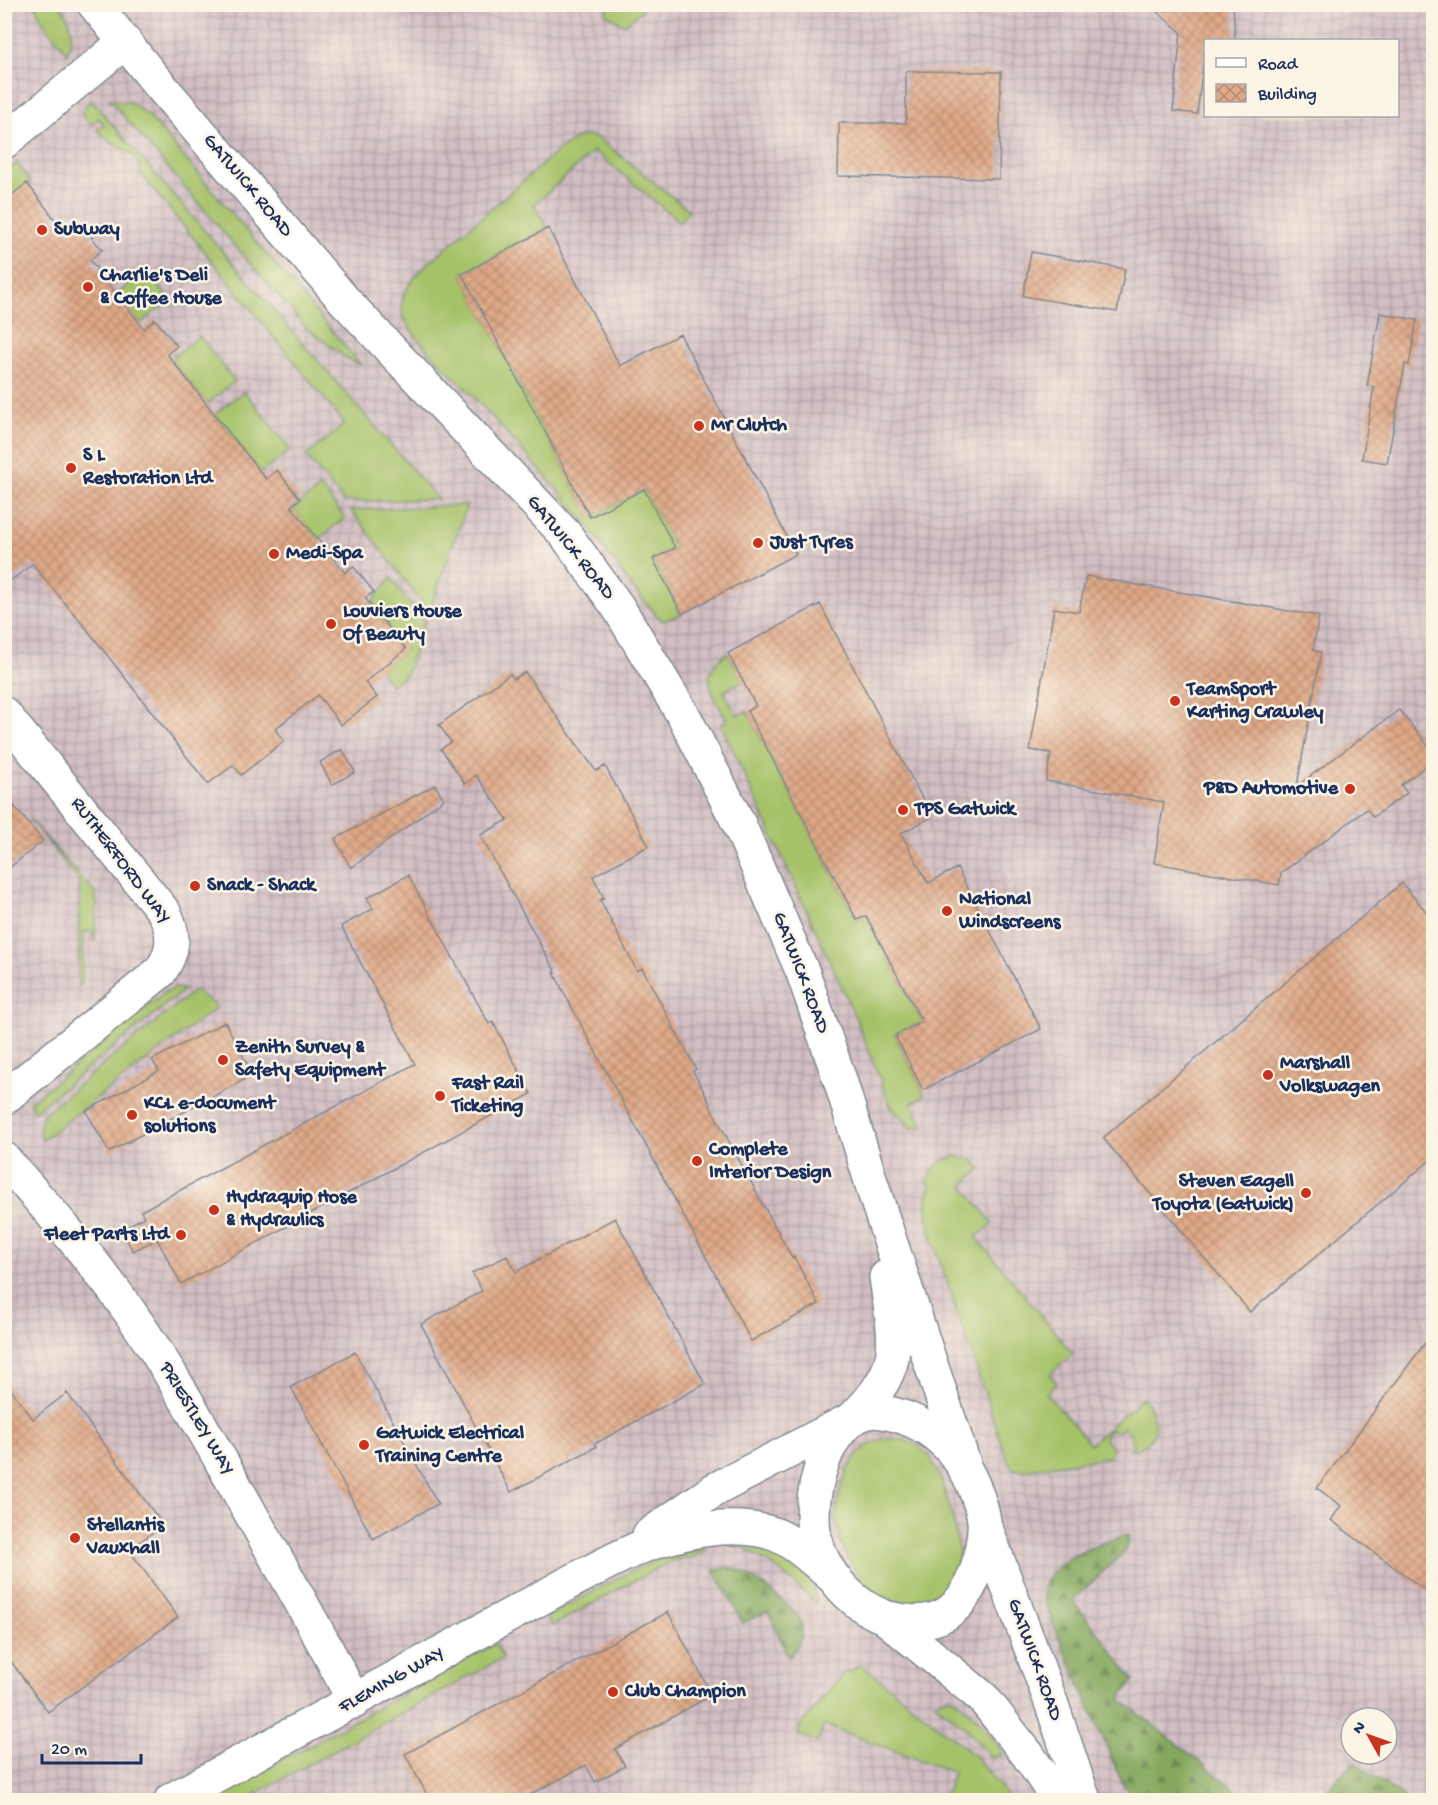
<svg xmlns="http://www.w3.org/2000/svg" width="1438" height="1805" viewBox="0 0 1438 1805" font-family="'Gochi Hand',sans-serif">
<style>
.industrial{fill:url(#industrial-grid);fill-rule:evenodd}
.grass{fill:#a6c269;stroke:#607864;stroke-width:1.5}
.forest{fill:url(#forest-firs);stroke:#506c5e;stroke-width:1.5}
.building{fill:url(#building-cross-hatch)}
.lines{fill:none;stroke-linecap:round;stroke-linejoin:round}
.minor-casing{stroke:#83888e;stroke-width:36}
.minor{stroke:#fff;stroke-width:33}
.poi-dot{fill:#c8321e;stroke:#fcf5e5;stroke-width:2}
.labels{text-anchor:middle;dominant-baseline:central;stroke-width:5;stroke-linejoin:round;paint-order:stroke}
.street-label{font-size:20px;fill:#1b2f5e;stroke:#fcf5e5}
.poi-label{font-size:20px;font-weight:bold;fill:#1b2f5e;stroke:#fcf5e5;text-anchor:start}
</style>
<defs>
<pattern id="industrial-grid" width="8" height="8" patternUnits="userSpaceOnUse" patternTransform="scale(1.5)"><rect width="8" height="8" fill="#d2bec3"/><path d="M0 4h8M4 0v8" fill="none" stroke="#aa9ba2"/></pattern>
<pattern id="forest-firs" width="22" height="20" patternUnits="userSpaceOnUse" patternTransform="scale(1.5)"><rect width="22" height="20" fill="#84a85d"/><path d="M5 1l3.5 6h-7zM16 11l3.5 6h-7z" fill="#6b8950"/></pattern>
<pattern id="building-cross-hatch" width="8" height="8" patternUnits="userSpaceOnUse" patternTransform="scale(1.5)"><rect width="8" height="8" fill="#e0a987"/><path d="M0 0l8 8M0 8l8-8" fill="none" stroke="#b58a72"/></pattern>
</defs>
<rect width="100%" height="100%" fill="#fcf5e5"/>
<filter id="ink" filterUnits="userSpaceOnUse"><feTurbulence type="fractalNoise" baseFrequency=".0167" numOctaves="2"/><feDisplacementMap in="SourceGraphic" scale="12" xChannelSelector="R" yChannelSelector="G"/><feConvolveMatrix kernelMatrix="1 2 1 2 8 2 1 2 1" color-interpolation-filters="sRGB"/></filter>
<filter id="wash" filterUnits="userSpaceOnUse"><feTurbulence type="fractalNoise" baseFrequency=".008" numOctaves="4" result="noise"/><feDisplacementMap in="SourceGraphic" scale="24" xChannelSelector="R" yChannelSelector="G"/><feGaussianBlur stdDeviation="1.35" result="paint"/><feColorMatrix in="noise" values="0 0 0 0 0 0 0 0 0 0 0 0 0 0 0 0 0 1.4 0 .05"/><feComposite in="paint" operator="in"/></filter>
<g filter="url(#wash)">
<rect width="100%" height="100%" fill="#ebe2bf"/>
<path class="industrial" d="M 5,5 L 1433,5 L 1433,1800 L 5,1800 ZM 1206,40 L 1398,40 L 1398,116 L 1206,116 ZM 1351,1718 L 1387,1718 L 1387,1754 L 1351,1754 Z"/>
<path class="grass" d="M 35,5 L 60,5 C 72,19 75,35 67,53 L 41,19 Z
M 610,5 L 610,4 L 647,5 L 624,25 L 605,13 Z
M 109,99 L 131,103 L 149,116 L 361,365 L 348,359 L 305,327 Z
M 91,100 L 438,499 L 344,502 L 306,456 L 345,424 L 141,174 C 141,156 131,154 117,146 C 110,142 104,135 97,130 L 104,124 L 99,118 L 91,125 L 82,115 L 83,108 Z
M 587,135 L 599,139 L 689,210 L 680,222 L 594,151 L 534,205 L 548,228 L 462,274 L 590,517 L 644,489 L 675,548 L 653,559 L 682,614 L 662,621 C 648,605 633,590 621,572 C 607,554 596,534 581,517 C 545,475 508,434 471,394 C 455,378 408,334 403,315 C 397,296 413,279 424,267 L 561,148 L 577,138 Z
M 17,163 L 31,182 L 5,201 L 5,173 Z
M 146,270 L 170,300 L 140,324 L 117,294 Z
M 199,336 L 235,381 L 207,404 L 171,359 Z
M 244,391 L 291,450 L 261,473 L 215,414 Z
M 321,487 L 345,518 L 318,540 L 293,509 Z
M 467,505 L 429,612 L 351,510 Z
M 391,578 L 424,622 L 407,673 L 392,686 L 380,670 L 406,649 L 370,605 Z
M 728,653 L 743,681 L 724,691 L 737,715 L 747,711 L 857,920 L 866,916 L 922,1022 L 895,1035 L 925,1095 L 912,1103 L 923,1127 L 912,1129 C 907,1119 898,1116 891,1107 L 854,1014 L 721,724 L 727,721 C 714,695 695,672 728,653 Z
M 28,817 L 95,893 L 97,904 L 95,939 L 93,940 L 93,931 L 84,932 L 82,983 L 78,986 L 80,882 Z
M 176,988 L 185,989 L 35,1111 L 29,1103 L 167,991 Z
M 195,990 L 217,1007 L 42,1140 C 38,1129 39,1119 47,1111 Z
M 955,1156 L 970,1159 L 982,1168 L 963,1185 L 993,1224 L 976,1237 L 1073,1354 L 1050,1374 L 1057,1383 L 1046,1393 L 1090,1444 L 1143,1397 C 1159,1420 1162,1444 1129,1451 L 1133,1445 L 1130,1438 L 1132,1435 L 1122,1427 L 1119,1431 L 1109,1430 L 1105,1434 L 1106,1441 L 1113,1449 L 1110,1457 L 1022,1470 L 1013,1469 L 1008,1462 L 934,1244 C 929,1224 923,1206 930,1185 L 927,1180 C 933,1166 941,1160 955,1156 Z
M 891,1438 C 904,1439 915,1442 925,1451 C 940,1465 964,1547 958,1566 C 955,1574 951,1584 945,1590 C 923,1608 884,1605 865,1585 C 859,1579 854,1570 850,1562 C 833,1530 832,1505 847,1471 C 856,1452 870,1440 891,1438 Z
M 735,1543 C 767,1549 814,1563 816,1603 L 774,1566 Z
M 709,1548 L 694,1557 L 678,1559 L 659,1567 L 552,1626 L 547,1617 C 598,1590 650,1553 709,1548 Z
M 495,1644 L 503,1658 L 244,1800 L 209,1800 Z
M 862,1665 L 974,1755 L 999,1785 L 1009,1800 L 944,1800 L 953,1772 L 824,1725 L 817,1743 L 799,1735 L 799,1728 L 846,1670 L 850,1673 L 856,1667 Z
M 949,1696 C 965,1702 994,1738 1003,1753 L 992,1759 L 968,1730 L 934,1702 Z"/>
<path class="forest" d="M 1129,1534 L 1128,1545 L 1122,1554 L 1073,1600 L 1134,1680 L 1120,1699 L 1236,1790 L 1228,1800 L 1133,1800 L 1120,1778 L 1049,1614 C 1046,1606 1043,1598 1043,1591 C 1046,1559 1104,1543 1129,1534 Z
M 728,1567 C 744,1567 787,1603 798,1616 C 808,1631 799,1645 789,1658 L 768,1611 L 743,1623 L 714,1570 Z
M 1354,1762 L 1407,1800 L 1317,1800 Z"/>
<g id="blocks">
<path class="building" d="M 1207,4 L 1233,4 L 1235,40 L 1206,40 L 1197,114 L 1173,111 L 1181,32 L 1156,11 L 1207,8 Z
M 906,71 L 1001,72 L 999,179 L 838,176 L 839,123 L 906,123 Z
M 27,183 L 66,234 L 80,223 L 102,250 L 90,260 L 144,329 L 155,319 L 177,346 L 167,354 L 266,479 L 277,470 L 300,499 L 291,506 L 345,573 L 353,566 L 374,592 L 365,598 L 406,649 L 365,682 L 377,697 L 341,725 L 318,695 L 275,729 L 284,741 L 241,775 L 233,765 L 208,784 L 86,628 L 32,564 L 4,586 L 4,201 Z
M 548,228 L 620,366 L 680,334 L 796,554 L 682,614 L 653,559 L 675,548 L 644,489 L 590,517 L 462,274 Z
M 1031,252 L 1125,269 L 1117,312 L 1023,296 Z
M 1380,313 L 1417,320 L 1409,365 L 1405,364 L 1387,463 L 1362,459 L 1374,387 L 1367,386 Z
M 1086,576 L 1319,616 L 1313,650 L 1321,652 L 1297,786 L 1399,710 L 1434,753 L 1434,760 L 1401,785 L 1407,793 L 1373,817 L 1367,809 L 1281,873 L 1279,885 L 1154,863 L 1164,802 L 1046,781 L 1051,753 L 1030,750 L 1054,608 L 1079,612 Z
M 820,604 L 932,817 L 901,833 L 928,883 L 957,868 L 1041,1029 L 923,1090 L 895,1035 L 922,1022 L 866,916 L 857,920 L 747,711 L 756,706 L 728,653 Z
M 525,672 L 596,771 L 605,766 L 649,846 L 593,876 L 604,898 L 600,900 L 637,971 L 642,968 L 696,1069 L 693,1071 L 711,1105 L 710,1106 L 792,1258 L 794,1257 L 819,1304 L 751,1341 L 571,1006 L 554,973 L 556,973 L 480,835 L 508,820 L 476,775 L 465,784 L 441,749 L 451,742 L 439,725 L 510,674 L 514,679 Z
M 342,749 L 355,772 L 332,785 L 320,762 Z
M 435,785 L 444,799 L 351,868 L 335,839 Z
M 4,794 L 43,841 L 4,872 Z
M 408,875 L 489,1024 L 493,1022 L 531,1094 L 181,1284 L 157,1239 L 133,1251 L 121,1230 L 144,1217 L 141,1211 L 415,1064 L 341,926 L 373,909 L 367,898 Z
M 1402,883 L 1434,921 L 1434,1157 L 1250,1312 L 1103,1138 Z
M 225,1022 L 253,1075 L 109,1152 L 86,1111 L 159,1071 L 152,1060 Z
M 615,1218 L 705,1384 L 594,1444 L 596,1447 L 511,1492 L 421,1324 L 482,1291 L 472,1273 L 507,1256 L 516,1272 Z
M 1434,1331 L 1434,1597 L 1331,1520 L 1341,1506 L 1317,1488 Z
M 355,1352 L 438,1504 L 373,1539 L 291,1387 Z
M 4,1380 L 33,1419 L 67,1393 L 163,1525 L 129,1550 L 178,1617 L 48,1712 L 4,1652 Z
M 668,1612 L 712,1695 L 615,1749 L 625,1766 L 595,1782 L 586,1765 L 520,1800 L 430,1800 L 405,1754 Z"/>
</g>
</g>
<g filter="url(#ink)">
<use href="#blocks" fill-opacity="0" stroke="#83888e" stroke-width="1.5"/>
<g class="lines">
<defs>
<path id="minor" d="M 94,4 L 153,77 L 344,300 L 565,534 L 618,607 L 685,718 L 739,824 L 803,973 L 841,1083 L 876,1198 L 964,1464
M 4,142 L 125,42
M 4,714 L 164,912 C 176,934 174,952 160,972 L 4,1098
M 4,1159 C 47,1208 91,1257 129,1311 C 174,1375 212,1445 251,1514 C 286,1576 323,1638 354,1702
M 875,1411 C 922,1416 956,1444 974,1487 C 978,1497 983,1510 984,1521 C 985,1534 982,1545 980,1557 C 976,1577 964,1603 946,1614 C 929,1624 906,1623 888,1618 C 855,1608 825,1575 816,1542 C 805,1502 825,1414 875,1411 Z
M 854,1417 C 906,1366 895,1343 886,1277
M 986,1528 L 1051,1702 L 1084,1800
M 649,1535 L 714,1490 L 846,1422
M 883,1616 L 983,1698 L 1028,1755 L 1058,1800
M 171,1800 L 565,1585 C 618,1557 658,1533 720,1528 C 739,1527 761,1528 779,1536 C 799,1546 817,1563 834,1578"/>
</defs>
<use href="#minor" class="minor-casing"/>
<use href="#minor" class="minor"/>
</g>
</g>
<g class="poi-dot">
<circle cx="42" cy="230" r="6"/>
<circle cx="88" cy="287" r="6"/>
<circle cx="699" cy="426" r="6"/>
<circle cx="71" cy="468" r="6"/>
<circle cx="758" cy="543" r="6"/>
<circle cx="274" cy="554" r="6"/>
<circle cx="331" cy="624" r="6"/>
<circle cx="1175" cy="701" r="6"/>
<circle cx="1350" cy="789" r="6"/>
<circle cx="903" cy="810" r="6"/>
<circle cx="195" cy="886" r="6"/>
<circle cx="947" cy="911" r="6"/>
<circle cx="223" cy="1060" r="6"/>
<circle cx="1268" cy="1075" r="6"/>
<circle cx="440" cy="1096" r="6"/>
<circle cx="132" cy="1115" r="6"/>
<circle cx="697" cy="1161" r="6"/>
<circle cx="1306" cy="1193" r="6"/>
<circle cx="214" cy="1210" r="6"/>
<circle cx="181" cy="1235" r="6"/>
<circle cx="364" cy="1445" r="6"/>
<circle cx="75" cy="1538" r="6"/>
<circle cx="613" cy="1692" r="6"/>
</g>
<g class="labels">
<g class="street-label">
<text transform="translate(247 186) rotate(50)">GATWICK ROAD</text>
<text transform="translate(570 548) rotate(51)">GATWICK ROAD</text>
<text transform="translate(120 861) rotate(53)">RUTHERFORD WAY</text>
<text transform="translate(800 973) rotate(69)">GATWICK ROAD</text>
<text transform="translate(196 1419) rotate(59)">PRIESTLEY WAY</text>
<text transform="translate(1034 1660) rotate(70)">GATWICK ROAD</text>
<text transform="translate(392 1681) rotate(-29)">FLEMING WAY</text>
</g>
<g class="poi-label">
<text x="54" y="230">Subway</text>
<text x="100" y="276">Charlie's Deli<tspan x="100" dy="23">&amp; Coffee House</tspan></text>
<text x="711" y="426">Mr Clutch</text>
<text x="83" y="456">S L<tspan x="83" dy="23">Restoration Ltd</tspan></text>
<text x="770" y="543">Just Tyres</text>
<text x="286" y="554">Medi-Spa</text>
<text x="343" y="612">Louviers House<tspan x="343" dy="23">Of Beauty</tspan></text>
<text x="1187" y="690">TeamSport<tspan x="1187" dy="23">Karting Crawley</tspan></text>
<text x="1338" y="789" text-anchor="end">P&amp;D Automotive</text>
<text x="915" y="810">TPS Gatwick</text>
<text x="207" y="886">Snack - Shack</text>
<text x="959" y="900">National<tspan x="959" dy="23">Windscreens</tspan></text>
<text x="235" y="1048">Zenith Survey &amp;<tspan x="235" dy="23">Safety Equipment</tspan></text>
<text x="1280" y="1064">Marshall<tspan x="1280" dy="23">Volkswagen</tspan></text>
<text x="452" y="1084">Fast Rail<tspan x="452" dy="23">Ticketing</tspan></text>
<text x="144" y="1104">KCL e-document<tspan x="144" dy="23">solutions</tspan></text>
<text x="709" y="1150">Complete<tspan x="709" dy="23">Interior Design</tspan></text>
<text x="1294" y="1182" text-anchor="end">Steven Eagell<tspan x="1294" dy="23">Toyota (Gatwick)</tspan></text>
<text x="226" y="1198">Hydraquip Hose<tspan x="226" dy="23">&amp; Hydraulics</tspan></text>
<text x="169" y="1235" text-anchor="end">Fleet Parts Ltd</text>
<text x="376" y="1434">Gatwick Electrical<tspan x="376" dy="23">Training Centre</tspan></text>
<text x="87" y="1526">Stellantis<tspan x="87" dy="23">Vauxhall</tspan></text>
<text x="625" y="1692">Club Champion</text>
</g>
</g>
<rect width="1438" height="1805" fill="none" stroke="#fcf5e5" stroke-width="24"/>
<rect x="1204" y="39" width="195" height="78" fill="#fcf5e5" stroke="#a2a6af" stroke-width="1.5"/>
<rect x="1216" y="58" width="30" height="9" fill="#ffffff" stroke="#a2a6af" stroke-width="1.5"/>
<text x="1258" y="69" font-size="18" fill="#1b2f5e">Road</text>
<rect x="1216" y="84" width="30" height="18" fill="url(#building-cross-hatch)" stroke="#a2a6af" stroke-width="1.5"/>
<text x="1258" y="99" font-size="18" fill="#1b2f5e">Building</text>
<g transform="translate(1369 1736) rotate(310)"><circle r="28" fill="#fcf5e5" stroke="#a2a6af" stroke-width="1.5"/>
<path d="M0-4.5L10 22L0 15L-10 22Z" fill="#c8321e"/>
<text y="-9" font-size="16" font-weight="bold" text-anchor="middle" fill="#1b2f5e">N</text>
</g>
<path d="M42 1754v9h99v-9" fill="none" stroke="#1b2f5e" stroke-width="3"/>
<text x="51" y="1754" font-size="18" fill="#1b2f5e" stroke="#fcf5e5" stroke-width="4.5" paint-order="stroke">20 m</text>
</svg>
